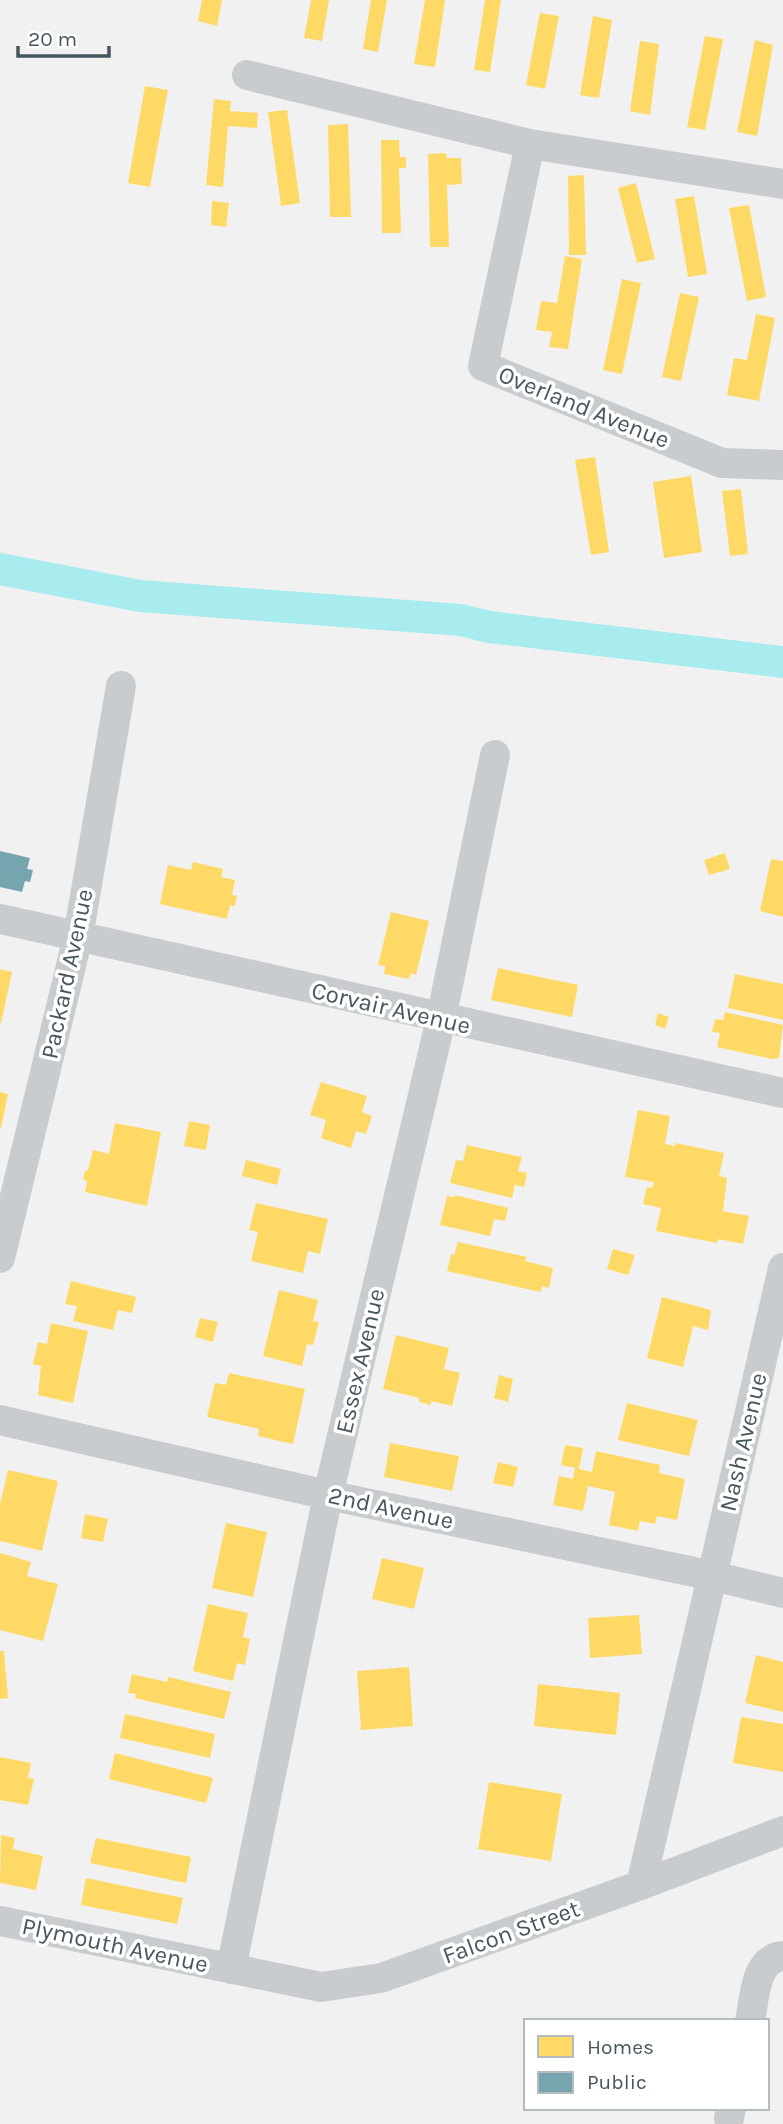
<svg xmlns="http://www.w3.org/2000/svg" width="783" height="2124" viewBox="0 0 783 2124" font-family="Karla,sans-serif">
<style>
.homes{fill:#ffd966}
.public{fill:#76a5af}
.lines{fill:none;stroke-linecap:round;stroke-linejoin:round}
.canal{stroke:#a9ecf0;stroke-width:32}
.minor{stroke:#c8ccce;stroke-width:30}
.labels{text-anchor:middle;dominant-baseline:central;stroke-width:7;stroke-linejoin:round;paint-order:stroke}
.street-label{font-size:24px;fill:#47575f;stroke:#fff}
</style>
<rect width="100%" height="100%" fill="#f2f1f1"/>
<path class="homes" d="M 202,0 L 222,0 L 217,26 L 198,21 Z
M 311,0 L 329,0 L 322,41 L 304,38 Z
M 371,0 L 387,0 L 378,52 L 363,49 Z
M 425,0 L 445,0 L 435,67 L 414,64 Z
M 485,0 L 501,0 L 490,72 L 474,70 Z
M 540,13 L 559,16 L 545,89 L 526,85 Z
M 593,16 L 612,20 L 599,98 L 580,95 Z
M 705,36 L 723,39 L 705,130 L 687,127 Z
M 755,40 L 773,45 L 757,136 L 737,132 Z
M 640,41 L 659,44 L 650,115 L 630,111 Z
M 145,86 L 168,90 L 150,187 L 128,183 Z
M 214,99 L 231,101 L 230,111 L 258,113 L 257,128 L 228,126 L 223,187 L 206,185 Z
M 287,110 L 300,203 L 281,206 L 268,112 Z
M 348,124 L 351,217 L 330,217 L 328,125 Z
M 381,140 L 399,140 L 400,157 L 406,157 L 406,168 L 399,168 L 401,233 L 382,233 Z
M 446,153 L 447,158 L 461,158 L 462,184 L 447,185 L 449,247 L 430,247 L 428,154 Z
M 584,175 L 586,255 L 569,255 L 568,176 Z
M 636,183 L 655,259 L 637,263 L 618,188 Z
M 694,196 L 707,274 L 688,277 L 675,199 Z
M 212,201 L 229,203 L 226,227 L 211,225 Z
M 749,205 L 766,297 L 747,301 L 729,208 Z
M 565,256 L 582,259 L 568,349 L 549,347 L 552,332 L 536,330 L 541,301 L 557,303 Z
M 622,279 L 641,283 L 622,374 L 603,370 Z
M 680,293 L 699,297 L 681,381 L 662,377 Z
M 756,314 L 775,318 L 759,401 L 727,395 L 734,358 L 747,360 Z
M 595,457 L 609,552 L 591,555 L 575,460 Z
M 691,476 L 702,552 L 664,558 L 653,482 Z
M 741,489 L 748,554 L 730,556 L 722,491 Z
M 725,853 L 730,869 L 709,875 L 704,860 Z
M 771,859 L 783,861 L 783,917 L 760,911 Z
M 193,862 L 223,869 L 221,877 L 235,880 L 232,895 L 237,896 L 235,906 L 230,905 L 227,919 L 160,904 L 168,865 L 191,870 Z
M 391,912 L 429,921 L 416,975 L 411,973 L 409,979 L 384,974 L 385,966 L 378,965 Z
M 498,968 L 578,985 L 572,1017 L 491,1000 Z
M 0,969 L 12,972 L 1,1023 L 0,1023 Z
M 735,974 L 783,984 L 783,1020 L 728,1008 Z
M 725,1012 L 783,1025 L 779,1058 L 772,1059 L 717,1047 L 720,1033 L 712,1032 L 715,1019 L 723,1020 Z
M 658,1013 L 669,1017 L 665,1029 L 655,1025 Z
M 321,1082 L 367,1096 L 362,1112 L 372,1116 L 366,1134 L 356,1131 L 351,1148 L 321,1138 L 326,1120 L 310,1115 Z
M 0,1092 L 8,1094 L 1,1128 L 0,1128 Z
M 638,1110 L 670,1116 L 665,1144 L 675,1146 L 675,1143 L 724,1153 L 719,1176 L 727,1178 L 723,1211 L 749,1216 L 743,1244 L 718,1239 L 717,1243 L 656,1231 L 661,1208 L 643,1204 L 647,1187 L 652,1188 L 654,1182 L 625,1177 Z
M 189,1121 L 210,1125 L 206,1150 L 184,1146 Z
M 115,1123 L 161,1132 L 147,1206 L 85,1192 L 87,1182 L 83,1179 L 85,1171 L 88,1170 L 93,1150 L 109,1154 Z
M 467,1145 L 522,1157 L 518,1171 L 527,1173 L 524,1187 L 515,1185 L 512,1198 L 450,1183 L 456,1160 L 463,1161 Z
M 246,1160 L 281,1169 L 277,1185 L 242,1176 Z
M 455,1195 L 508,1208 L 505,1221 L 494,1219 L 490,1236 L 440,1225 L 447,1196 L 455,1197 Z
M 256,1203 L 328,1219 L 320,1254 L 308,1251 L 303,1273 L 251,1261 L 258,1232 L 249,1230 Z
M 458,1242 L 527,1257 L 525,1261 L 553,1268 L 549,1288 L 542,1286 L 541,1292 L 447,1271 L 451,1254 L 454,1255 Z
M 613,1249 L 635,1255 L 628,1275 L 607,1269 Z
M 71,1281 L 136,1297 L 132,1313 L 118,1310 L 113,1330 L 73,1321 L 77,1306 L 65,1304 Z
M 279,1290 L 318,1300 L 313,1321 L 319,1322 L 313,1345 L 307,1344 L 302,1366 L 263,1356 Z
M 662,1297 L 711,1310 L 708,1330 L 693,1326 L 683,1367 L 647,1358 Z
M 200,1318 L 218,1322 L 213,1342 L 195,1337 Z
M 51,1323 L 88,1331 L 73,1403 L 38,1395 L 41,1366 L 33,1364 L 38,1342 L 47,1344 Z
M 396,1335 L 449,1348 L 444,1369 L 460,1373 L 452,1406 L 431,1401 L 431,1405 L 419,1402 L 419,1398 L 383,1389 Z
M 229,1373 L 305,1389 L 293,1444 L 258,1436 L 259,1429 L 207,1417 L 215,1383 L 226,1385 Z
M 499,1375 L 513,1379 L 508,1402 L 494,1398 Z
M 627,1403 L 698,1420 L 689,1456 L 618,1440 Z
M 390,1443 L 459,1456 L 452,1491 L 384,1477 Z
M 565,1445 L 583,1448 L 579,1469 L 592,1472 L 596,1451 L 660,1465 L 659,1473 L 685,1479 L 677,1520 L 657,1516 L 655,1524 L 640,1521 L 638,1531 L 609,1525 L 615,1492 L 588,1486 L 583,1511 L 553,1505 L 559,1476 L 573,1479 L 575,1468 L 561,1465 Z
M 498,1462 L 518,1467 L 513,1487 L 493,1483 Z
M 8,1470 L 58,1481 L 42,1551 L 0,1541 L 0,1504 Z
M 85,1514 L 108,1519 L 103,1542 L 81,1538 Z
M 226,1523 L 267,1532 L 253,1597 L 212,1588 Z
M 0,1553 L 31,1562 L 27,1576 L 58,1584 L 43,1641 L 0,1630 Z
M 382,1558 L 424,1568 L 414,1609 L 372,1599 Z
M 208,1604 L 248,1613 L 243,1637 L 250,1639 L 245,1665 L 237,1663 L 233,1681 L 193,1671 Z
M 639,1615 L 642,1654 L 590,1658 L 588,1618 Z
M 0,1651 L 4,1651 L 8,1698 L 0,1699 Z
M 756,1655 L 783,1662 L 783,1712 L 745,1703 Z
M 409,1667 L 413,1726 L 361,1730 L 357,1671 Z
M 132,1674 L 167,1682 L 168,1677 L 231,1692 L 224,1719 L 135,1698 L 136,1694 L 128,1693 Z
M 538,1684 L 620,1693 L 616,1735 L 534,1726 Z
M 125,1714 L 215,1734 L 210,1758 L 120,1738 Z
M 741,1717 L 783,1724 L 783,1772 L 733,1763 Z
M 115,1753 L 213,1778 L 206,1803 L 109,1779 Z
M 0,1757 L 31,1763 L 28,1778 L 34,1779 L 28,1805 L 0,1800 Z
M 489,1782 L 562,1794 L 551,1861 L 478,1849 Z
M 1,1835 L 15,1838 L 13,1849 L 43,1856 L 36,1890 L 0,1883 Z
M 96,1838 L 191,1857 L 186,1883 L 90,1863 Z
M 86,1878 L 183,1898 L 177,1924 L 81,1905 Z"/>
<path class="public" d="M 0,851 L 30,858 L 27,869 L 33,870 L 30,882 L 25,881 L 22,892 L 0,887 Z"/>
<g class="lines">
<path class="canal" d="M 0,569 L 140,596 L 461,620 L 489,627 L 783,662"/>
<path class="minor" d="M 247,75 L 530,144 L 783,184
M 530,144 L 483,366 L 722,463 L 783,465
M 0,919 L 783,1093
M 0,1258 L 78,937 L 121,686
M 0,1420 L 328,1495 L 713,1576 L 783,1593
M 641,1885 L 783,1268
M 0,1921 L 321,1987 L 381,1978 L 641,1885 L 783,1831
M 231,1969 L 328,1495 L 441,1019 L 495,755
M 750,2021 C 755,1998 754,1959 783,1956
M 729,2118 L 731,2108"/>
</g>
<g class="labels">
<g class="street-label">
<text transform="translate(584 407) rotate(22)">Overland Avenue</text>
<text transform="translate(67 974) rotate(-78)">Packard Avenue</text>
<text transform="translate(391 1008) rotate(13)">Corvair Avenue</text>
<text transform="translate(360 1361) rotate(-77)">Essex Avenue</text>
<text transform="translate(743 1442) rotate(-77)">Nash Avenue</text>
<text transform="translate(391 1508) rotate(12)">2nd Avenue</text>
<text transform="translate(511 1932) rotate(-20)">Falcon Street</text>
<text transform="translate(115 1945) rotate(12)">Plymouth Avenue</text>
</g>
</g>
<rect x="524" y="2019" width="245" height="91" fill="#ffffff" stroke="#b5bcbf" stroke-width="2"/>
<rect x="538" y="2036" width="35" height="21" fill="#ffd966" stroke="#b5bcbf" stroke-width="2"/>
<text x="587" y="2054" font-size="21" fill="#47575f">Homes</text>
<rect x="538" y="2072" width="35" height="21" fill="#76a5af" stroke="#b5bcbf" stroke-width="2"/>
<text x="587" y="2089" font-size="21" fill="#47575f">Public</text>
<path d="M18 46v10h91v-10" fill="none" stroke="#47575f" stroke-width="3.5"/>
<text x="28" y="46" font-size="21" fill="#47575f" stroke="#ffffff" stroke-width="5" paint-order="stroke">20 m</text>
</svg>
